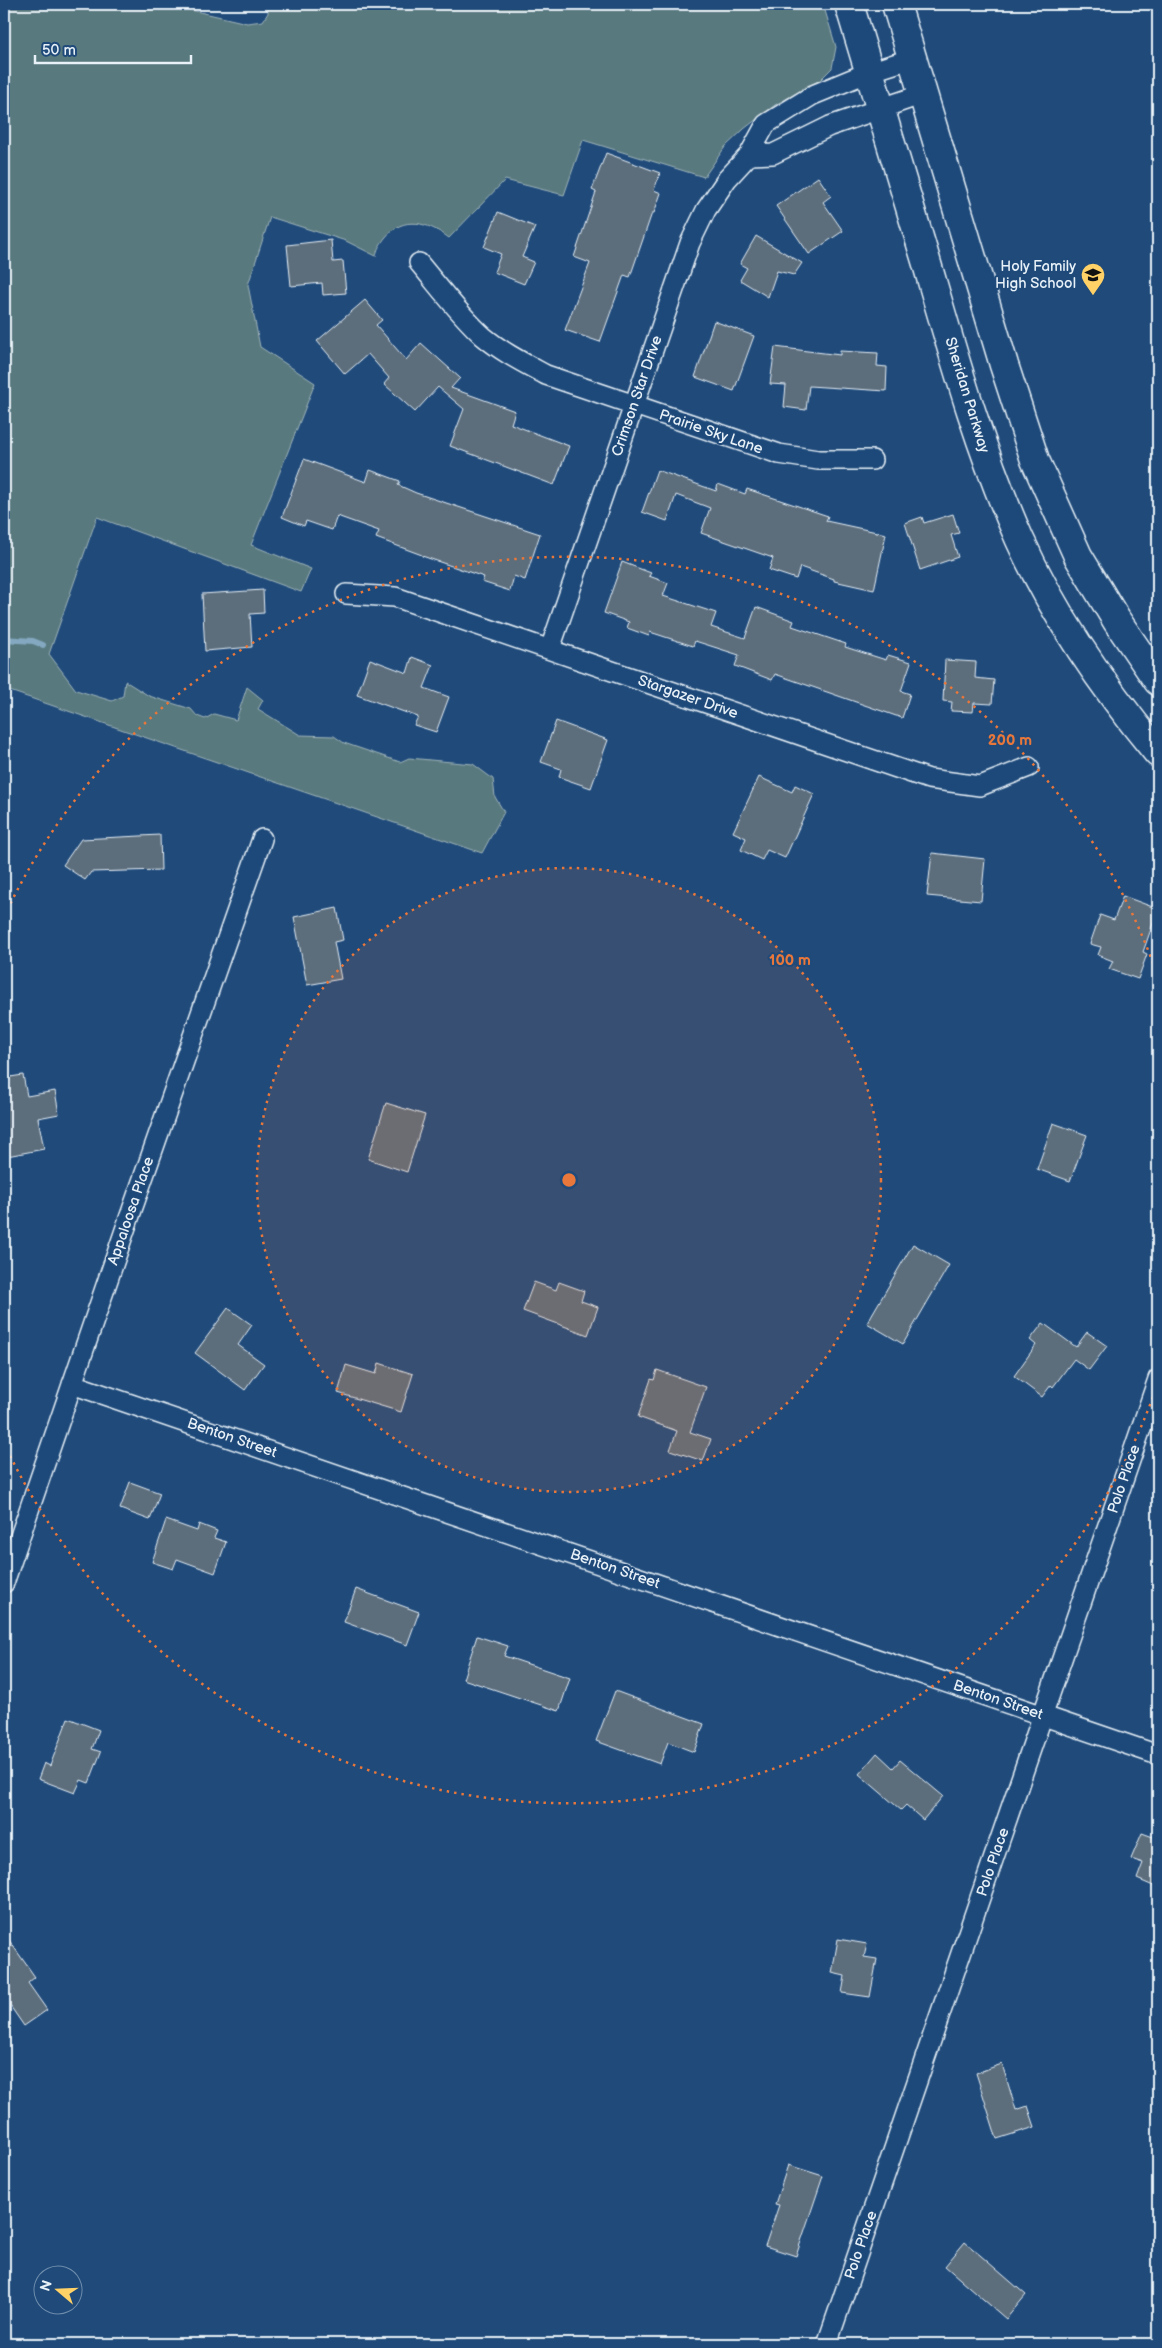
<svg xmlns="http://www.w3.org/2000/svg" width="1162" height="2348" viewBox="0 0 1162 2348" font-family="'Balsamiq Sans',sans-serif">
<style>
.green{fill:#59797e;stroke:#a0b5bb}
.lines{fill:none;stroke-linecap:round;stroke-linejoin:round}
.stream{stroke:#83a8c0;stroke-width:6}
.building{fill:#5b6d7c;stroke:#e8f1f8}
.street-casing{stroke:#e8f1f8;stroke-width:22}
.secondary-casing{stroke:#e8f1f8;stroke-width:31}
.street{stroke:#1f4a7a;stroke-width:19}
.secondary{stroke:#1f4a7a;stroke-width:28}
.ring{fill:none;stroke:#e8773b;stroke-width:2.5;stroke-dasharray:2.5 5}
.labels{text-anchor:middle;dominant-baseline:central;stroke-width:4;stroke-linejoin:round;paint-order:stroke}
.poi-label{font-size:15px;fill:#e8f1f8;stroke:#1f4a7a;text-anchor:end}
.street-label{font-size:15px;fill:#e8f1f8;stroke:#1f4a7a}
.centre{fill:#e8773b;stroke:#1f4a7a;stroke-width:2.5}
.ring-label{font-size:15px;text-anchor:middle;font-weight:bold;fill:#e8773b;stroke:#1f4a7a;stroke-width:4;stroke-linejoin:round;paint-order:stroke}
</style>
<rect width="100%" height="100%" fill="#1f4a7a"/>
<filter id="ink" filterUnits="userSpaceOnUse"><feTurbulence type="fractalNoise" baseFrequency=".02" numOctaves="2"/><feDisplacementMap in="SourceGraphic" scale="10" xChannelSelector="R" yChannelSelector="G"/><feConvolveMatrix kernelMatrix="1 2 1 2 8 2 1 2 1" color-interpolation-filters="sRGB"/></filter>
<g filter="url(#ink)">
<path class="green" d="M 4,4 L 165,4 L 247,23 L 263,21 L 268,13 L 268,4 L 823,4 L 836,47 L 832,68 L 820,80 L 775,105 L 744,129 L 725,147 L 704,177 L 583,140 L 564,195 L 505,180 L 449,238 C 429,223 403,214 385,238 C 381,243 377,249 376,256 L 346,241 L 270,217 L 248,285 L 260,347 L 315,383 L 251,545 L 311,569 L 301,592 L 97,517 L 49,654 L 76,690 L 112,701 L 123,696 L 125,681 L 149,696 L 191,709 L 197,716 L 205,719 L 214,714 L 236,720 L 247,687 L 263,700 L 258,709 L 300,735 L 334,736 L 344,743 L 400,762 L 409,758 L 473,764 L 493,779 L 495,797 L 504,812 L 482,853 L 4,689 Z"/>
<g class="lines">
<path class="stream" d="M 4,639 L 33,641 L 43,645"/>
</g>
<path class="building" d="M 606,153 L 660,173 L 654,190 L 661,193 L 654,213 L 652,213 L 630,277 L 624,275 L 600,342 L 565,330 L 590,263 L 574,257 L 596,192 L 592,190 Z
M 818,177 L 831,196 L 823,202 L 843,231 L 809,254 L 776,206 Z
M 498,212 L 535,227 L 522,257 L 534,262 L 524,284 L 494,272 L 501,254 L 484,247 Z
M 756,236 L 802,263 L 794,275 L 777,271 L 768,297 L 740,280 L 747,268 L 740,264 Z
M 331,240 L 333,262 L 343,261 L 346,293 L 323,295 L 322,283 L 291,286 L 287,245 Z
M 365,300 L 382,320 L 376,325 L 406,360 L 421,343 L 460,378 L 451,388 L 515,411 L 511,424 L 569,446 L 554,485 L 450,446 L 464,409 L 438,387 L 415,412 L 384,384 L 389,378 L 368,354 L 345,374 L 317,341 Z
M 714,321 L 754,336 L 734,391 L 695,377 Z
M 775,347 L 840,355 L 840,351 L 878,353 L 877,366 L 887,367 L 886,391 L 809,386 L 806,410 L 784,407 L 786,385 L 770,384 Z
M 304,459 L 366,482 L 370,470 L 400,481 L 398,485 L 416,493 L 540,534 L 525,580 L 514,576 L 510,591 L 482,582 L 484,577 L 422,556 L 422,555 L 376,538 L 379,531 L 337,516 L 332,530 L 306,521 L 304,526 L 282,517 Z
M 657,470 L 716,491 L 718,484 L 745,494 L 747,489 L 828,516 L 826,521 L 886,534 L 874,590 L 834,581 L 834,579 L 800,567 L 796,579 L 769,570 L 773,558 L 701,533 L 710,508 L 676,495 L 667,521 L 642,512 Z
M 953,514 L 959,533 L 951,535 L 958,557 L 920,570 L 905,523 L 922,517 L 924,523 Z
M 622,562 L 651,573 L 649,576 L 668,583 L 663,596 L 716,613 L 711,627 L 745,638 L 756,607 L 794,621 L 792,626 L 846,644 L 845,647 L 886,660 L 888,655 L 911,662 L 901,691 L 910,694 L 902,718 L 775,674 L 772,680 L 735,666 L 739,655 L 695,641 L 693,646 L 650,632 L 649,636 L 627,628 L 629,622 L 604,613 Z
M 263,590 L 264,613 L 250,614 L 252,647 L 205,651 L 202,594 Z
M 412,657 L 433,665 L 424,688 L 449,697 L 436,732 L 414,725 L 418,717 L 357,695 L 370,659 L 407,673 Z
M 945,660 L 976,662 L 975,678 L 994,680 L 992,704 L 974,703 L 973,712 L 951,711 L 952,702 L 943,701 Z
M 556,721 L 608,740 L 591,788 L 559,777 L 561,769 L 541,762 Z
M 759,777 L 792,792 L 795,785 L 814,794 L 785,858 L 767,850 L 762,860 L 741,850 L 746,838 L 733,832 Z
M 160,835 L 161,870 L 91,872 L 85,880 L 63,865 L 81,839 Z
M 932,853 L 985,859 L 981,901 L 927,896 Z
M 1123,896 L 1158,909 L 1143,952 L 1147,954 L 1138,979 L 1109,969 L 1113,961 L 1098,955 L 1101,947 L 1090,944 L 1100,915 L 1114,920 Z
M 337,908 L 343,940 L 334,942 L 341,979 L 307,985 L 294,917 Z
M 23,1075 L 27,1096 L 55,1091 L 59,1114 L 38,1118 L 44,1149 L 7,1156 L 4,1137 L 4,1078 Z
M 386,1103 L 425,1115 L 407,1172 L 368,1159 Z
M 1053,1123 L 1087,1135 L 1070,1181 L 1037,1169 Z
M 913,1244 L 949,1265 L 903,1344 L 867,1323 Z
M 534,1282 L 556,1290 L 559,1282 L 584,1291 L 581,1301 L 598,1307 L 588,1335 L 523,1311 Z
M 228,1308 L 252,1325 L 238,1345 L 264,1364 L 245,1390 L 195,1353 Z
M 1043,1323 L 1076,1347 L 1087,1332 L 1107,1346 L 1089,1370 L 1074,1359 L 1053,1387 L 1051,1385 L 1042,1397 L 1014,1376 L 1036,1345 L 1030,1340 Z
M 379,1363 L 413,1374 L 401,1412 L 338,1393 L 346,1365 L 376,1374 Z
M 657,1370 L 706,1387 L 690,1432 L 711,1439 L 703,1461 L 670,1450 L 677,1431 L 638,1417 L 651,1379 L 654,1380 Z
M 130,1482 L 160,1493 L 150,1520 L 120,1509 Z
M 166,1520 L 197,1531 L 199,1524 L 217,1531 L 214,1538 L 226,1542 L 215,1573 L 177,1559 L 173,1569 L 152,1562 Z
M 356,1589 L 419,1612 L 407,1645 L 344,1622 Z
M 477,1636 L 508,1646 L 504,1656 L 570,1678 L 559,1711 L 463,1679 Z
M 615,1691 L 704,1724 L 694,1752 L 668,1742 L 660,1764 L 596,1741 Z
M 68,1718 L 99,1730 L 92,1749 L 101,1752 L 89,1783 L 81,1780 L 75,1793 L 38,1779 L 44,1763 L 50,1766 Z
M 877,1753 L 893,1768 L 900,1760 L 943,1796 L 923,1820 L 906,1805 L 901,1810 L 859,1774 Z
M 1157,1826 L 1158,1827 L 1158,1888 L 1137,1879 L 1143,1863 L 1131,1859 L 1142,1833 L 1153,1837 Z
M 4,1933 L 35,1977 L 28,1983 L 47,2010 L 24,2026 L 4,1997 Z
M 838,1939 L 867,1944 L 864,1957 L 877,1959 L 870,1997 L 842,1993 L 845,1976 L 832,1973 Z
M 1002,2064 L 1016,2110 L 1028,2106 L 1035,2127 L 997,2139 L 976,2073 Z
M 788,2165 L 823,2176 L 796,2256 L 765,2246 L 779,2205 L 775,2204 Z
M 965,2242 L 1026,2295 L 1006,2319 L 945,2266 Z"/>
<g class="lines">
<defs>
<path id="street" d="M 749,155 L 773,154 L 830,126 L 923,94
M 419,263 C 440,288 459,314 483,336 C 502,352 524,363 546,375 L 779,454 L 818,460 L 872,460
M 346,594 L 395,597 L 929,779 L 980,786 L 1029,767
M 550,649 L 690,243 L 706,210 L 727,179 L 749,155 L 766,124 L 813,95 L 869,72 L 913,58
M 72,1384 L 1158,1755
M 4,1583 L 126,1227 L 262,839
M 827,2344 L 1158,1379"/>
<path id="secondary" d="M 849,4 C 875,90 901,177 927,264 C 954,357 980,451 1020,540 C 1055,617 1104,688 1158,753
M 896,4 L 1004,365 L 1035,460 L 1078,556 L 1117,621 L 1158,681"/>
</defs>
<use href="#street" class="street-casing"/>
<use href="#secondary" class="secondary-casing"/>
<use href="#street" class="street"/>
<use href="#secondary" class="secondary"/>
</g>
</g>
<circle cx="569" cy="1180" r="312" fill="#e8773b" fill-opacity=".12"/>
<g class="ring">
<circle cx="569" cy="1180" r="312"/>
<path d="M1158 1383A623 623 0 0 1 4 1443M4 917A623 623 0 0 1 1158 977"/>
</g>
<defs>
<symbol id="school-pin" viewBox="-11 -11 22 30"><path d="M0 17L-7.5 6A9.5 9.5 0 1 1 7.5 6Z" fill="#ffd166" stroke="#1f4a7a"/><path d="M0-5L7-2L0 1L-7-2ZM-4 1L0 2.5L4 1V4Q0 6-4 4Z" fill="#111"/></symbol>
</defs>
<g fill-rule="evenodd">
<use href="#school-pin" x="1079" y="261" width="28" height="38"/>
</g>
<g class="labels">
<g class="poi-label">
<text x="1076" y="266">Holy Family<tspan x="1076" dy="17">High School</tspan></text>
</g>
<g class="street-label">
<text transform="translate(967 395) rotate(73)">Sheridan Parkway</text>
<text transform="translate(637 396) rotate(-71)">Crimson Star Drive</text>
<text transform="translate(711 432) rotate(19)">Prairie Sky Lane</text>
<text transform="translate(688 697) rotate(19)">Stargazer Drive</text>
<text transform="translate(131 1211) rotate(-71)">Appaloosa Place</text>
<text transform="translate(232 1438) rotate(19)">Benton Street</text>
<text transform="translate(1124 1479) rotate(-71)">Polo Place</text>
<text transform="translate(615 1569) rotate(19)">Benton Street</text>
<text transform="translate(998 1700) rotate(19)">Benton Street</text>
<text transform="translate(993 1862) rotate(-71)">Polo Place</text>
<text transform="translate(861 2245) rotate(-71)">Polo Place</text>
</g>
</g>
<circle cx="569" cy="1180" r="8" class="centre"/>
<g class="ring-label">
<text x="1010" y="745">200 m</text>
<text x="790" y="965">100 m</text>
</g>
<rect width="1162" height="2348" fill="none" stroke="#1f4a7a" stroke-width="20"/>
<rect x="10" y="10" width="1142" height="2328" fill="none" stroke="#e8f1f8" stroke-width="2" filter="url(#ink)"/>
<g transform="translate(58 2290) rotate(289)"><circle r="24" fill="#1f4a7a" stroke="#6f8dac"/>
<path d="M0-4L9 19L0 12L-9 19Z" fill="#ffd166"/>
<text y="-8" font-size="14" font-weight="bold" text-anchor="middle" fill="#e8f1f8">N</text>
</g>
<path d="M35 55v8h156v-8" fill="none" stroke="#e8f1f8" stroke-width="2.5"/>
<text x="42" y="55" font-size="15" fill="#e8f1f8" stroke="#1f4a7a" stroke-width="4" paint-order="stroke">50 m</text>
</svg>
